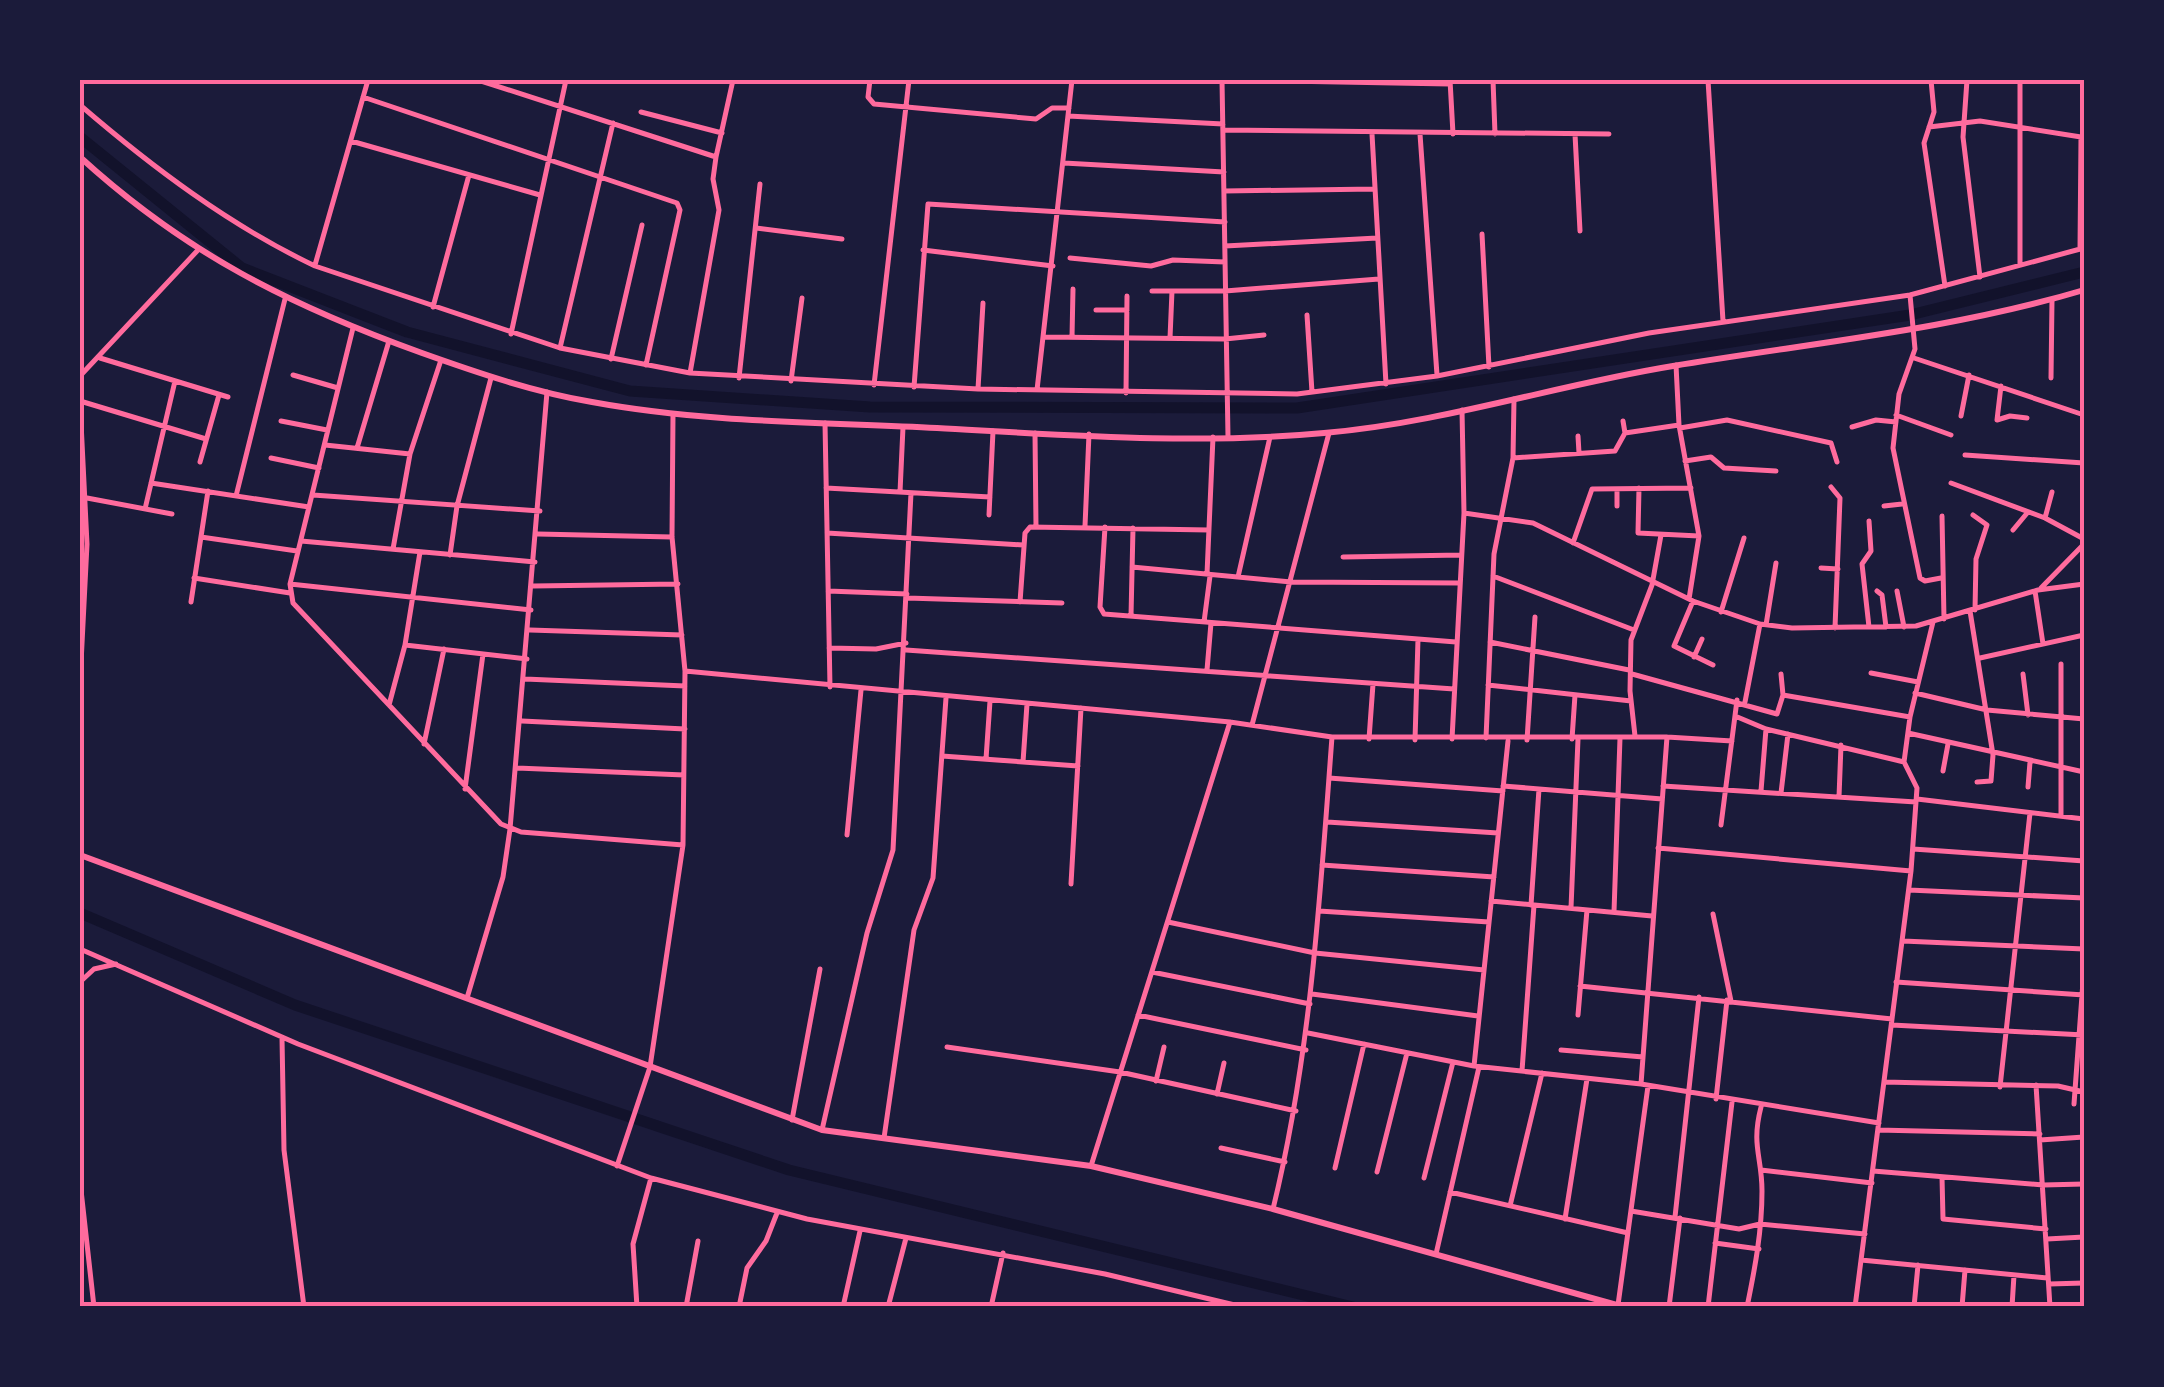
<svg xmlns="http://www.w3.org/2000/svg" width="2164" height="1387" viewBox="0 0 2164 1387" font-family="Figtree,sans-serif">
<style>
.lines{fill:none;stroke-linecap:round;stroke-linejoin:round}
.canal{stroke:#12122b;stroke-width:11}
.minor{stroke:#ff6b9d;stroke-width:5}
.tertiary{stroke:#ff6b9d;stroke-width:6}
.neatline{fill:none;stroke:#ff6b9d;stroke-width:4}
</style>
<rect width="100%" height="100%" fill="#1b1b3a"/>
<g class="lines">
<path class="canal" d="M 80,137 L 242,268 L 407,332 L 630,391 L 870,407 L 1297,408 L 1910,315 L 2084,272
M 80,913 L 295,1005 L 789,1170 L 1353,1307"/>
<path class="minor" d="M 478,80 L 716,157
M 870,80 L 868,97 L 874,104 L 1036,119 L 1052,108 L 1069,108
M 1222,80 L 1228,437
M 1222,80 L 1450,84
M 1450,80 L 1453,134
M 1493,80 L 1495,134
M 1708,80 L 1723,321
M 1931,80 L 1934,112 L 1924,143 L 1945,286
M 1967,80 L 1963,137 L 1980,277
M 2020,80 L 2020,265
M 2084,80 L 2084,100
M 363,97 L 677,203 L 680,210 L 646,365
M 80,105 C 152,167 229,225 315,266 L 560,348 L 690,373 L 978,389 L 1297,394 L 1437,376 L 1649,333 L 1910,295 L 2084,248
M 641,112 L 722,133
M 1068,116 L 1223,124
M 1929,127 L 1980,121 L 2081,137 L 2080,249
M 1223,130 L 1609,134
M 1372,134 L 1386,384
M 1420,134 L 1437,375
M 1575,134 L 1580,231
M 351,141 L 540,195
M 1064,163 L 1224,172
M 1224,191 L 1375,189
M 756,228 L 842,239
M 1482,234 L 1489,367
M 1225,246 L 1377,238
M 923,250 L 1053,266
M 1070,258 L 1151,266 L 1173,260 L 1225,262
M 315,265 L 368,80
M 1152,291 L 1225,291 L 1379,279
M 1910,295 L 1915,349 L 1899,394 L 1893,448 L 1920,578 L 1925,581 L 1941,578
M 433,307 L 469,175
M 1096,310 L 1127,310
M 1307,315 L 1312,392
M 353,328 L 290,584 L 293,603 L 501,824 L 521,832 L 683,845
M 511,334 L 566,80
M 1045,337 L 1225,339 L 1264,335
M 1072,337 L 1073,289
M 1170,338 L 1172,291
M 560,348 L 613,123
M 100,358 L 228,397
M 1914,358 L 2084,415
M 611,359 L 642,225
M 1676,365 L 1679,425 L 1699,536 L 1689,599
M 690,373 L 719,210 L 713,179 L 716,157 L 733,80
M 293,375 L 338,388
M 80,376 L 198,250
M 739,378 L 760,184
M 2051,378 L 2052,300
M 791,381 L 802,298
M 874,385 L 909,80
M 2001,386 L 1997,420 L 2010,416 L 2027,418
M 914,387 L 928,204 L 1225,222
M 978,389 L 983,303
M 1037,390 L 1072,80
M 1126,393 L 1127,296
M 80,401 L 206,439
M 80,402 L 87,544 L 80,683
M 1896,415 L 1951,435
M 1961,416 L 1969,375
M 281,421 L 327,430
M 1623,421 L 1625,433
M 825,423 L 830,687
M 1852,427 L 1876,420 L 1896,422
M 1680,428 L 1727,420 L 1831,443 L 1837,462
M 1035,433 L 1036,527
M 1578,436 L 1579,453
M 325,445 L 410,454
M 357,448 L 389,341
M 1965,455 L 2084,463
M 271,458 L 319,468
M 1513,458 L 1615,451 L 1625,433 L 1679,425
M 1685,461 L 1711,457 L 1724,468 L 1776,471
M 200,462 L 219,395
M 151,483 L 309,507
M 1951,483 L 2045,518 L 2084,539
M 1831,487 L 1840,498 L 1835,628
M 826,488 L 990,497
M 1639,488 L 1638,533 L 1699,536
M 900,492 L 903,427
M 313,495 L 540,511
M 236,496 L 285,299
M 87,498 L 172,514
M 1617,506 L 1617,489
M 1884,506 L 1902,504
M 145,509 L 175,381
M 1464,513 L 1533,523 L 1693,601 L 1760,624 L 1792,628 L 1916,626 L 2038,590 L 2084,584
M 989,515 L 993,431
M 1973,515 L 1987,525 L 1976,559 L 1975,610
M 1942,516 L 1944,619
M 2045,518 L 2052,492
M 1869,521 L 1871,551 L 1862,564 L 1869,627
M 1085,526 L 1089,434
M 1105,527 L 1100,607 L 1104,614 L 1456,642
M 2013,530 L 2028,512
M 827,533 L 1023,545
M 538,534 L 672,537
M 201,537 L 297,551
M 301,541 L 535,562
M 1573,543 L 1592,489 L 1691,488
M 393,549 L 410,454 L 441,360
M 450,555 L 457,506 L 491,378
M 1343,557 L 1461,555
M 1132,567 L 1291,582 L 1460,583
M 1821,568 L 1838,569
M 1207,574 L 1213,437
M 1493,576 L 1634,630
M 1238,577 L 1270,437
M 194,578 L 290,593
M 290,584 L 531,610
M 533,586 L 678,584
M 2041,588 L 2084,544
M 828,591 L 907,594
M 1877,591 L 1882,595 L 1886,627
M 1897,591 L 1904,627
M 2035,591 L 2043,644
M 907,598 L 1062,603
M 1693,601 L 1674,646 L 1713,665
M 191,602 L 208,491
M 1020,602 L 1025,533 L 1030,527 L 1209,530
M 1970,611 L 1993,755 L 1991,781 L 1977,782
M 1721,612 L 1744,538
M 1131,616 L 1133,528
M 1204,622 L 1210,576
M 1766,625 L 1776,563
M 530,630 L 682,635
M 1490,642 L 1629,670
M 405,645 L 527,659
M 829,648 L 876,649 L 906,643
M 906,650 L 1454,689
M 1694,657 L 1702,639
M 1980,658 L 2084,635
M 2061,664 L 2061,816
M 1207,670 L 1211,623
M 685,671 L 1230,722 L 1332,737 L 1667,737 L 1732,741
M 1871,673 L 1918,682
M 1632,674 L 1777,714 L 1783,695
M 1781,674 L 1783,695 L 1910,717
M 2023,674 L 2028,715
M 525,679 L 685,686
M 1488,685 L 1631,701
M 1915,693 L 1987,710 L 2084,719
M 1745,702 L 1760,624
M 389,705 L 405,645 L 420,552
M 1735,716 L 1766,729 L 1904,762
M 522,721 L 685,729
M 1252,725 L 1329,433
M 1908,733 L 2084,772
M 1635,736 L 1630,691 L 1631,640 L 1652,585 L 1661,535
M 1486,738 L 1494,554 L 1513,458 L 1514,399
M 1369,739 L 1373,684
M 1452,739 L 1464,513 L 1462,410
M 1572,739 L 1575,695
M 1415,740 L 1418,639
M 1527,740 L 1535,617
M 424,744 L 444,649
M 942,756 L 1078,766
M 986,759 L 990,701
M 1023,762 L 1027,704
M 517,768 L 684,775
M 1943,771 L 1948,744
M 1329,778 L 1503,791
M 1503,786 L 1662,799
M 1663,786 L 1916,802
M 2028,787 L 2030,762
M 465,789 L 483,654
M 1761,791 L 1766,729
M 1781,793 L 1788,734
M 1839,797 L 1841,745
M 1917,799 L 2084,819
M 1327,822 L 1498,833
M 1721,825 L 1737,700
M 847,835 L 861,690
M 1658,848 L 1911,871
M 1913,849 L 2084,861
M 1322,865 L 1494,877
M 1071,884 L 1081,708
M 1909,890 L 2084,898
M 1491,901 L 1652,916
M 1531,905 L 1539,789
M 1571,908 L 1578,739
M 1319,911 L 1489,922
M 1614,912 L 1620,738
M 1713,914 L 1731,1001
M 1168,922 L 1315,953 L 1484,970
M 1903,941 L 2084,949
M 80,949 L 298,1044 L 651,1178 L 807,1219 L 1105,1274 L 1243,1307
M 1152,972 L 1310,1004
M 80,982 L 94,969 L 116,964
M 1896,982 L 2084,995
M 1580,986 L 1892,1019
M 1312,994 L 1478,1016
M 467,998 L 503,877 L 510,829 L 547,392
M 1138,1015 L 1306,1050
M 1578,1015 L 1587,910
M 1892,1025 L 2084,1035
M 1308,1033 L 1474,1066 L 1641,1084 L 1879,1123
M 282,1038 L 284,1150 L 304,1307
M 947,1047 L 1120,1072 L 1296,1111
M 1561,1050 L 1643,1057
M 1474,1066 L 1508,741
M 1522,1071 L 1534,905
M 1156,1081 L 1164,1047
M 1884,1082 L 2058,1086 L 2084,1092
M 1641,1084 L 1667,737
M 2036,1085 L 2050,1307
M 2000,1087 L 2030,813
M 1217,1094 L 1224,1063
M 1716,1099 L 1727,1000
M 2074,1104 L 2084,968
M 792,1120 L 820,969
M 822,1130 L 867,933 L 893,850 L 911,493
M 1878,1130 L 2040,1134
M 884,1138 L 914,930 L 933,878 L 946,698
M 2040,1140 L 2084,1137
M 1221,1148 L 1285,1162
M 617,1166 L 650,1067 L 683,845 L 685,671 L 672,537 L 673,414
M 1091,1166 L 1230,722
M 1335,1168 L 1364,1044
M 1761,1170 L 1872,1183
M 1873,1171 L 2043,1185 L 2084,1184
M 1377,1172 L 1407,1053
M 1942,1177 L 1943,1219 L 2046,1229
M 1424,1178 L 1453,1062
M 80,1181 L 94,1307
M 1450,1192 L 1628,1233
M 1510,1206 L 1542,1073
M 1273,1209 C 1311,1054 1320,896 1332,737
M 1631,1211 L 1739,1229 L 1760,1224 L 1865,1234
M 1675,1217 L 1699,997
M 1565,1219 L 1587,1079
M 2047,1239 L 2084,1237
M 1715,1243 L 1759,1249
M 1436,1254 L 1479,1067
M 1861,1260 L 2047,1278
M 2049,1284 L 2084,1283
M 1618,1305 L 1648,1086
M 637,1307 L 633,1244 L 651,1178
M 686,1307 L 698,1241
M 739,1307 L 747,1268 L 766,1241 L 777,1213
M 843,1307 L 860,1231
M 888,1307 L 906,1238
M 991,1307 L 1003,1253
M 1669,1307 L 1680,1218
M 1708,1307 L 1732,1102
M 1747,1307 C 1755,1268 1762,1231 1762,1191 C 1762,1156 1751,1146 1761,1107
M 1855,1307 L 1911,871 L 1917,788 L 1904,762 L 1910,717 L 1933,622
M 1914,1307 L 1918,1265
M 1962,1307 L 1965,1270
M 2012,1307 L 2014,1275"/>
<path class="tertiary" d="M 80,157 C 185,253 289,305 422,353 C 478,373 534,392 592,402 C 706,423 822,422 937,428 C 1065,435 1196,445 1324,433 C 1442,423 1556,385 1673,366 C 1810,343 1950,330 2084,290
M 80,855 L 822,1130 L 1091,1166 L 1273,1209 L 1624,1307"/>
</g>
<rect width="2164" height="1387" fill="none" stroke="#1b1b3a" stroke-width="165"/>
<rect x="82" y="82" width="2000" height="1222" class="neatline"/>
</svg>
